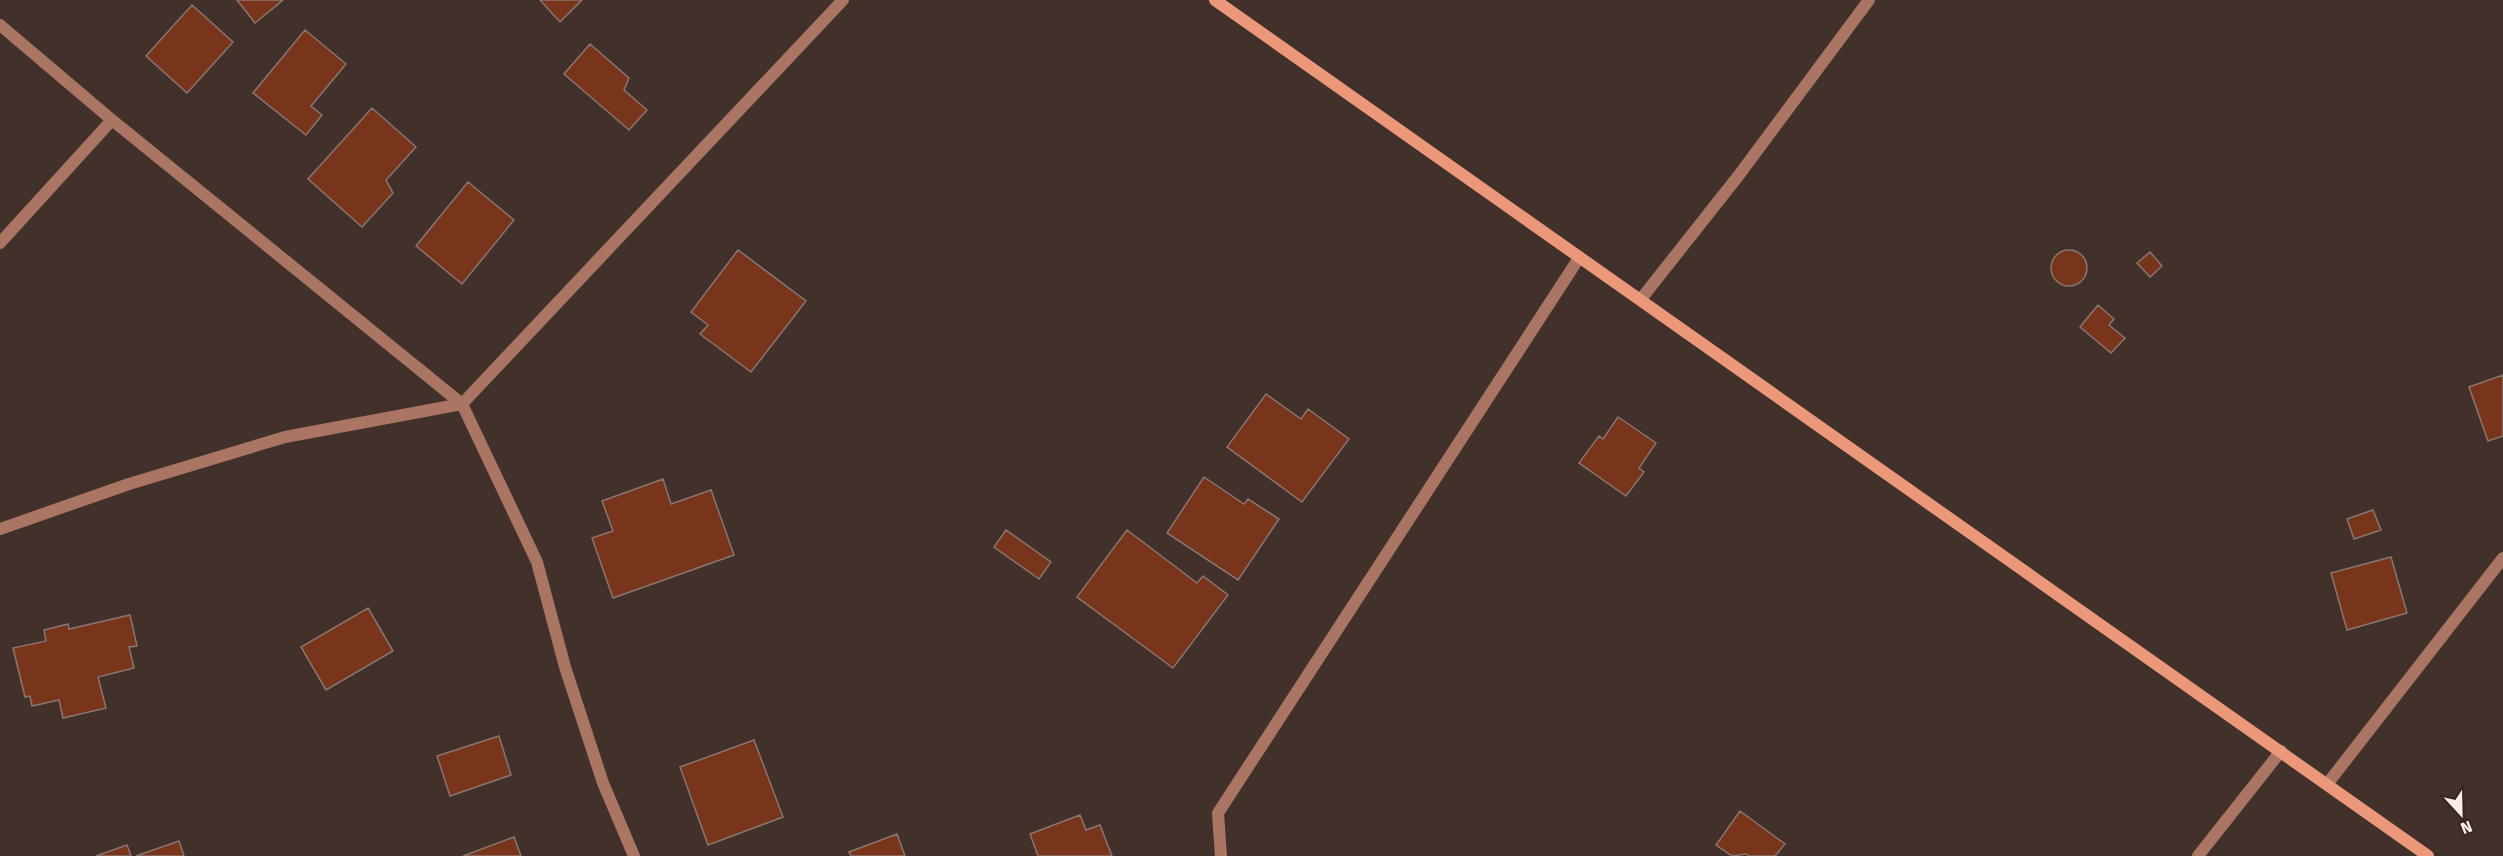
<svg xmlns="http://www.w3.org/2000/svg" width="2503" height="856" viewBox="0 0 2503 856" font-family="'Fira Sans',sans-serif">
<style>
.building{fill:#79351c;stroke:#89766f;stroke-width:1.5}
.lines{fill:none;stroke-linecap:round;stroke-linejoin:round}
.street{stroke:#aa7562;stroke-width:12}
.secondary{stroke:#eb977a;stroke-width:12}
</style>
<rect width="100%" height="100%" fill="#42312b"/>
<path class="building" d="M 237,0 L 283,0 L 255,23 Z
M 540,0 L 582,0 L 560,22 Z
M 192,5 L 233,42 L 187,93 L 146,56 Z
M 305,30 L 346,64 L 311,106 L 322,115 L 306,135 L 253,93 Z
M 590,44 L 629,78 L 624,90 L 647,110 L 629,130 L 564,74 Z
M 372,108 L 416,147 L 386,180 L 393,193 L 362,227 L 308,179 Z
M 468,182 L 514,220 L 462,284 L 416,246 Z
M2051 268a18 18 0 1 1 36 0a18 18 0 1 1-36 0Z
M 738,250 L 806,301 L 751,372 L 700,334 L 708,325 L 691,312 Z
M 2150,252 L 2162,266 L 2150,277 L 2137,263 Z
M 2098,305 L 2114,319 L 2109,325 L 2125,338 L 2111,353 L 2080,327 Z
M 2503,375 L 2503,436 L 2488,441 L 2469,387 Z
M 1266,394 L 1301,419 L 1308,409 L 1349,439 L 1302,502 L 1227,447 Z
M 1618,417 L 1656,443 L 1639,468 L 1644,472 L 1626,496 L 1579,463 L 1599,436 L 1603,439 Z
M 1204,477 L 1244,504 L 1248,499 L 1279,519 L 1238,580 L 1167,533 Z
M 663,479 L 671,504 L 711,490 L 734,555 L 613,598 L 592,538 L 613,531 L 602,501 Z
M 2373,510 L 2381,530 L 2354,539 L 2347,519 Z
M 1006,530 L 1051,562 L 1039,579 L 994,547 Z
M 1127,530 L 1197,583 L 1203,576 L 1228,595 L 1173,668 L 1077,597 Z
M 2391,557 L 2407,613 L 2347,630 L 2331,573 Z
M 368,608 L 393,651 L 326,690 L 301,647 Z
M 130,615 L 137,646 L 129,647 L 134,668 L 98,677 L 106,708 L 63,718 L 59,700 L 32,706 L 30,696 L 25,697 L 13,648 L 46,641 L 44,630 L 68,624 L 69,629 Z
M 499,736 L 511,775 L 450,796 L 437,756 Z
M 754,740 L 783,817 L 708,845 L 680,767 Z
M 1740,811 L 1785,844 L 1775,856 L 1749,856 L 1746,854 L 1732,856 L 1716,845 Z
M 1080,815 L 1086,830 L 1100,825 L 1112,856 L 1038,856 L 1030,834 Z
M 897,834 L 905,856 L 851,856 L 849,852 Z
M 514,837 L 521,856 L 463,856 Z
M 179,841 L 184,856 L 136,856 Z
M 127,845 L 131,856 L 96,856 Z"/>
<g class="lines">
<path class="street" d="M 0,25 L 112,120 L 462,404 L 537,562 L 565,667 L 603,783 L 634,856
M 0,243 L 112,120
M 1641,299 L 1739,175 L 1869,0
M 0,529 L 129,484 L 285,437 L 462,404 L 843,0
M 2328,783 L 2503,558
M 1221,856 L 1218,813 L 1579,258
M 2198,856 L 2281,751"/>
<path class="secondary" d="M 1215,0 L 2428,856"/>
</g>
<g transform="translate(2461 814) rotate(158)" stroke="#372722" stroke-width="4.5" paint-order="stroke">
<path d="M0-4.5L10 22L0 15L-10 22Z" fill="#f8ede9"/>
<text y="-9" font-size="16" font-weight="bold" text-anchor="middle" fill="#f8ede9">N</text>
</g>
</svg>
